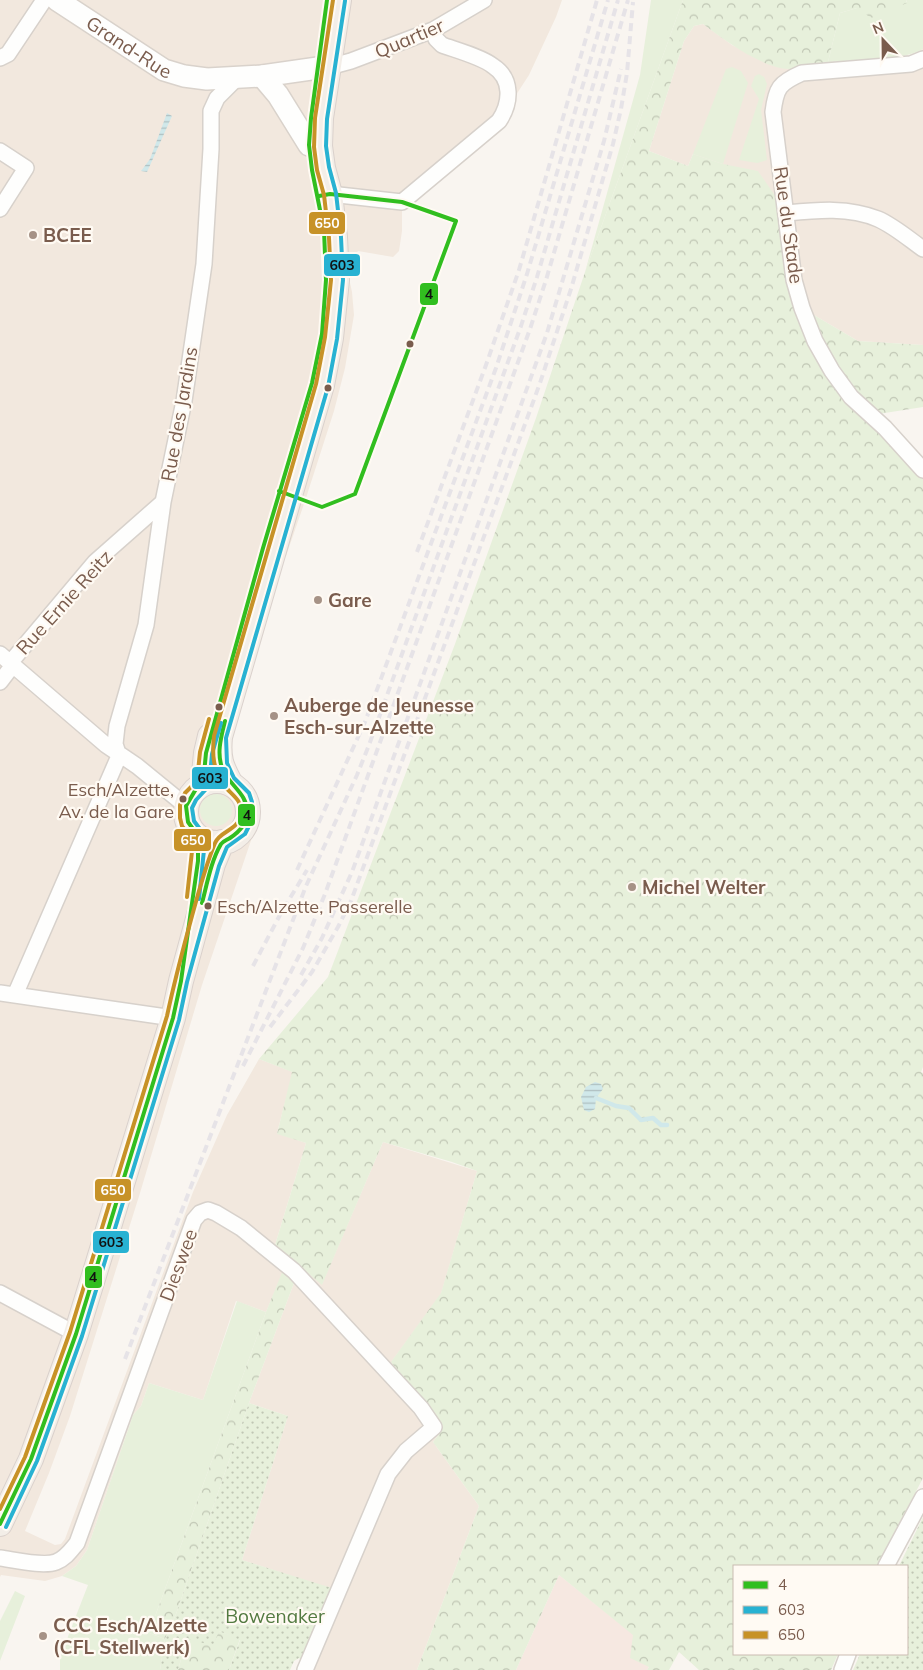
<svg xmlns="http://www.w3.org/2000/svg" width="923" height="1670" viewBox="0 0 923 1670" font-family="Mulish,sans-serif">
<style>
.residential{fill:#f2e8de}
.commercial{fill:#f6e8e1}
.grass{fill:#e7f0db}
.forest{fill:url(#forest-crowns)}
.garden{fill:url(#garden-dots)}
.water{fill:url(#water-rules)}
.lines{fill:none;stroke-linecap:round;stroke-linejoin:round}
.stream{stroke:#d0e8ea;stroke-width:4.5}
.street-casing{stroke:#d7d1cb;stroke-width:18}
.secondary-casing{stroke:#d9d2cb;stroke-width:24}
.primary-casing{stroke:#dad1cc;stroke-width:26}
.street{stroke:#fefefd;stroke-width:15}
.secondary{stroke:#fefefd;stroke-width:21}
.primary{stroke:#f3eee8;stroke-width:24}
.rail{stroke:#e6e3e7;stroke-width:4;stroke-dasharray:8 5;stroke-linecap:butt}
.bus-1-casing{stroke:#fffaf3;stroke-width:8}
.bus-2-casing{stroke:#fffaf3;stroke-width:8}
.bus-3-casing{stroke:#fffaf3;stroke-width:8}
.bus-1{stroke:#31be1f;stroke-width:4}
.bus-2{stroke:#28b2d2;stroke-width:4}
.bus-3{stroke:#c79227;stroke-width:4}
.poi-dot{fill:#a69286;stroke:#fffaf3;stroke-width:2}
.bus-dot{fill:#7a5c4d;stroke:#fffaf3;stroke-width:2}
.labels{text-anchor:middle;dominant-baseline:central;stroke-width:4.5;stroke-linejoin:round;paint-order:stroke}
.bus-label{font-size:18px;fill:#7a5c4d;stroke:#fffaf3;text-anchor:end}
.street-label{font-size:19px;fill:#7a5c4d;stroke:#fffaf3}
.poi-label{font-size:19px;font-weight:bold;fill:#7a5c4d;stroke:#fffaf3;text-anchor:start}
.park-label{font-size:19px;fill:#537a41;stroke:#fffaf3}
.line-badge{stroke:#fffaf3;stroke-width:2}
.badge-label{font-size:14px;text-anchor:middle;font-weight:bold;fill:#fff}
.pale-badge-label{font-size:14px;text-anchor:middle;font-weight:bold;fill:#111}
</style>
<defs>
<pattern id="forest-crowns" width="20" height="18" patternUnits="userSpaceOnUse" patternTransform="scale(1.25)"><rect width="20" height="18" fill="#e7f0db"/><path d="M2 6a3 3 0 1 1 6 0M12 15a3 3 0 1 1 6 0" fill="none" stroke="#c0c6b4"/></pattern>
<pattern id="garden-dots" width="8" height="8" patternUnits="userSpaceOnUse" patternTransform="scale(1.25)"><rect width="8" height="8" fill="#e7f0db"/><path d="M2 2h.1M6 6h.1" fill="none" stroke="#c0c6b4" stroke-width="1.8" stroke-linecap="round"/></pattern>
<pattern id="water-rules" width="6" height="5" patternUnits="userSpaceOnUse" patternTransform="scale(1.25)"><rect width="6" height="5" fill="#d0e8ea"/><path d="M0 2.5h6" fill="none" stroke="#aebfc0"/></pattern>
</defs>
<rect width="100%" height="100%" fill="#f9f5f0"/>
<path class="residential" d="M 0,0 L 562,0 L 556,17 L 529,75 L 499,121 L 402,202 L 402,231 L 399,251 L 393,257 L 358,251 L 351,261 L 354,275 L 347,269 L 352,292 L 354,315 L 345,368 L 334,411 L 305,501 L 286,556 L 275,552 L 222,767 L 244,785 L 261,811 L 202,985 L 140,1193 L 70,1416 L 49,1473 L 25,1531 L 55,1545 L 61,1544 L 65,1539 L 193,1192 L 227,1115 L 259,1059 L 293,1072 L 277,1133 L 306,1143 L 275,1245 L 322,1284 L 383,1142 L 477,1171 L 441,1294 L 392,1361 L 425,1406 L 433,1427 L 439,1434 L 433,1442 L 479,1506 L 417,1670 L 306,1670 L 332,1589 L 242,1560 L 288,1416 L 249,1403 L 294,1283 L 284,1270 L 266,1312 L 236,1301 L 203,1400 L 149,1383 L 141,1406 L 133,1415 L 87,1550 L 76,1566 L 62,1576 L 45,1581 L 1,1575 L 0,1577 Z
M 703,24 L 732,45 L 773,65 L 790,69 L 828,62 L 894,57 L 909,55 L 923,49 L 923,345 L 858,341 L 802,308 L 723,164 L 693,154 L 688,166 L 649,151 L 684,41 L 694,26 Z"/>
<path class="commercial" d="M 559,1575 L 634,1635 L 649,1667 L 647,1670 L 516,1670 Z"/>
<path class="grass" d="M 651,0 L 683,0 L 585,272 L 640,75 Z
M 906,0 L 923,0 L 923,49 C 900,62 855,60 828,62 L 840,13 L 857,8 L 907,2 Z
M 732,67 L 741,71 L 748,83 L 723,164 L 693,154 L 726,69 Z
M 759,74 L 764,77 L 767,84 L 761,110 L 767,160 L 757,163 L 739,160 L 759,99 L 751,86 L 755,76 Z
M200 810a16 16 0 1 1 32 0a16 16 0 1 1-32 0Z
M 237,1301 L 266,1312 L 149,1633 L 165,1639 L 160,1670 L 60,1670 L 60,1657 L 88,1585 L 62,1576 L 76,1566 L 87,1550 L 133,1415 L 141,1406 L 149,1383 L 203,1400 Z
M 15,1591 L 25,1596 L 0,1661 L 0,1621 Z"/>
<path class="forest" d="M 683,0 L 906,0 L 907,3 L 871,18 L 857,8 L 840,13 L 828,62 C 816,64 801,70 789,69 C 762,68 724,40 703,24 L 694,26 L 684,41 L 649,151 L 688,166 L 693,154 L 723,164 L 758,171 L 787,213 L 802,308 L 858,341 L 923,345 L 923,407 L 872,415 L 923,470 L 923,1067 L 921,1072 L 923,1073 L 923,1478 L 877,1566 L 734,1566 L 734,1654 L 838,1654 L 831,1670 L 699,1670 L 679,1652 L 669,1670 L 647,1670 L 649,1667 L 630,1658 L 633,1635 L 559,1575 L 516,1670 L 417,1670 L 479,1506 L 433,1442 L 439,1434 L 434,1427 L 425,1406 L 391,1362 L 441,1293 L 477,1171 L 452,1162 L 383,1142 L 322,1285 L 275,1245 L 306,1143 L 277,1134 L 292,1072 L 259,1059 L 328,977 L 455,644 L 536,418 L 585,272 Z
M 283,1270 L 292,1278 L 294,1283 L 249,1403 L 176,1614 L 165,1639 L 149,1633 L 266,1312 Z
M 219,1631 L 240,1639 L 229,1670 L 178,1670 L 187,1638 Z"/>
<path class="garden" d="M 249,1403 L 288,1416 L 242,1560 L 332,1588 L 304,1663 L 299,1658 L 294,1661 L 290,1670 L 229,1670 L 240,1640 L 219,1631 L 213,1646 L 187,1638 L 178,1670 L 160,1670 L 165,1639 L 176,1614 Z
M 923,1517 L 923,1670 L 853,1670 L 860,1654 L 907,1654 L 907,1566 L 899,1566 Z"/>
<path class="water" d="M 167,113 L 172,116 L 147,172 L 141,171 L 150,159 Z
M 595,1082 L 601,1084 L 603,1089 L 596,1098 L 595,1109 L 589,1112 L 584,1110 L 581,1097 L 586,1087 Z"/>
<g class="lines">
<path class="stream" d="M 596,1098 L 616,1106 L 629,1108 L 641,1120 L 653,1118 L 661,1125 L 667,1125"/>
<defs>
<path id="street" d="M 0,58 L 8,54 L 44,0
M 923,59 L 911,64 L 802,73 C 779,83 776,88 773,112 L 794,280 L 802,308 L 815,341 L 832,371 L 851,397 L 885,428 L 923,470
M 329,67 L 351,61 L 433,30 L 484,0
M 0,151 L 26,168 L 0,209
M 323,195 L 330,194 L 402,202 L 499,121 C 511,103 513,79 493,66 C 482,57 456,50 442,45 L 436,39 L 433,30
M 787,213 C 818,210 849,207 878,219 C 894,226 909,239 923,249
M 0,654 L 106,745 L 137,766 L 186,806
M 10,663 L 95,562 L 163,502
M 0,682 L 13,665
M 119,756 L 115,744 L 117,726 L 146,625 L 163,502 L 184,401 L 204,264 L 211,149 L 211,111 L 217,98 L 237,78
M 0,993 L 173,1018
M 15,995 L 119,756
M 0,1293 L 76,1334
M 0,1558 C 15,1560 43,1567 56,1562 C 66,1558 71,1550 77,1543 L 194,1220 L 200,1213 L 208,1210 L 216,1213 L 241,1228 L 294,1271 L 421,1408 L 434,1427 L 406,1451 L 388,1474 L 305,1670
M 886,1566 L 923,1497
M 842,1670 L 848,1654"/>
<g id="secondary">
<path id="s1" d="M 57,0 L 164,70 L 184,76 L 207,79 L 262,76 L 318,68"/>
<path d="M 262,76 L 278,95 L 309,145"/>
</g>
<path id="primary" d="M186 812a31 31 0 1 1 62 0a31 31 0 1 1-62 0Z
M 203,784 L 206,753 L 210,736
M 231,784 C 221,766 218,758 220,737 L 322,385 L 331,338 L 337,280 L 335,237 L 330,194 L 323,168 L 320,146 L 321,118 L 339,0
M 0,1524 L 31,1459 L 76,1334 L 173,1018 L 181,981 L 213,864 L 222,842"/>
</defs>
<use href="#street" class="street-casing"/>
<use href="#secondary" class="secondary-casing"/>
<use href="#primary" class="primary-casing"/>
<use href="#street" class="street"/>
<use href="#secondary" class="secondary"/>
<use href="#primary" class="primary"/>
<path class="rail" d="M 417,552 L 486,365 L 519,270 L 597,0
M 297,870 L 365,722 L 496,368 L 527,274 L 608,0
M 253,966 L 281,913 L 307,870
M 301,975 L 322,938 L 352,872 L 547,333 L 604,141 L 621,69
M 270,1027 L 312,972 L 338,927 L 351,901 L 540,383 L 571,289 L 613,144 L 621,109 L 627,73 L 633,2
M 243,1066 L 303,948 L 325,894 L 530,329 L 546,280 L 628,0
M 125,1359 L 306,886 L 357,775 L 369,745 L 521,326 L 537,277 L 618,0"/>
<defs>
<path id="bus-1" d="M 279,491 L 322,507 L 355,494 L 456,221 L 402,202 L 330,194 L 319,196
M 202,903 C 207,884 211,861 221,844 C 223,841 227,840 230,838 C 239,832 247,824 247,813 C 248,794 230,786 223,770 C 216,755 221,737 225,721
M 0,1524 L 31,1459 L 76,1334 L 173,1018 L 181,981 L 198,861 L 198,836 L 188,822 L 186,806 L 196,789 L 203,784 L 206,753 L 263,548 L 312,383 L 322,334 L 326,280 L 324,230 L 312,170 L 309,145 L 311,118 L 327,0"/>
<path id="bus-2" d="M 199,899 L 205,840 L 203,833 L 194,821 L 192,808 L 196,800 L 209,786 L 212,754 L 221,723
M 6,1527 L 37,1461 L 82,1336 L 179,1020 L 187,982 L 219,866 L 227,847 L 245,834 L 253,818 L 252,802 L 249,793 L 234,778 L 227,763 L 226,738 L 328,387 L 337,339 L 343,280 L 341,237 L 336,193 L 329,167 L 326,146 L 327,119 L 345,1"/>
<path id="bus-3" d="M 187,897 L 193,842 L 192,838 L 182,826 L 180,818 L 180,805 L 185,793 L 197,781 L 200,752 L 209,719
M 0,1509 L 25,1457 L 70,1332 L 167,1016 C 174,983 183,949 192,916 C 199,891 205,867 215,843 C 220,830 240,831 241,812 C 242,799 230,794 223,784 C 213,769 212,754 214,736 L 316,384 L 325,337 L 331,280 L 329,238 L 324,195 L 317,170 L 314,147 L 315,118 L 333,0"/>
</defs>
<use href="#bus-1" class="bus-1-casing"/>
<use href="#bus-2" class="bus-2-casing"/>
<use href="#bus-3" class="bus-3-casing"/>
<use href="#bus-1" class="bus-1"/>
<use href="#bus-2" class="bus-2"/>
<use href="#bus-3" class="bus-3"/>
</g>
<g class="poi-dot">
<circle cx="33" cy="235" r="5"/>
<circle cx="318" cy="600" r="5"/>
<circle cx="274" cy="716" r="5"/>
<circle cx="632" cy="887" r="5"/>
<circle cx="43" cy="1636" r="5"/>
</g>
<g class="bus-dot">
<circle cx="410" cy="344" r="4.5"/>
<circle cx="328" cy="388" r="4.5"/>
<circle cx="219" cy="707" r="4.5"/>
<circle cx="183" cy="799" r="4.5"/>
<circle cx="208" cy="906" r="4.5"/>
</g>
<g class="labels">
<g class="bus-label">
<text x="174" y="789">Esch/Alzette,<tspan x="174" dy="22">Av. de la Gare</tspan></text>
<text x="217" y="906" text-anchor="start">Esch/Alzette, Passerelle</text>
</g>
<g class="street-label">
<text transform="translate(409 38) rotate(-23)">Quartier</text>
<text stroke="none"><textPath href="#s1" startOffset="86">Grand-Rue</textPath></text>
<text transform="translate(789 225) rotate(82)">Rue du Stade</text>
<text transform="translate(179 414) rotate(-80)">Rue des Jardins</text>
<text transform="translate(64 602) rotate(-48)">Rue Ernie Reitz</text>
<text transform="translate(178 1265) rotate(-70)">Dieswee</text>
</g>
<g class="poi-label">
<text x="43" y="235">BCEE</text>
<text x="328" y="600">Gare</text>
<text x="284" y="705">Auberge de Jeunesse<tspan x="284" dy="22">Esch-sur-Alzette</tspan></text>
<text x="642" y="887">Michel Welter</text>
<text x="53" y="1625">CCC Esch/Alzette<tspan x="53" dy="22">(CFL Stellwerk)</tspan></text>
</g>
<g class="park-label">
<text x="275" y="1616">Bowenaker</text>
</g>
</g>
<g class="line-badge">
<rect x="308" y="211" width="38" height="24" rx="5" fill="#c79227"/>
<rect x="323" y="253" width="38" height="24" rx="5" fill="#28b2d2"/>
<rect x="419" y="282" width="20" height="24" rx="5" fill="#31be1f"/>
<rect x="191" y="766" width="38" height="24" rx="5" fill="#28b2d2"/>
<rect x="237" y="803" width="19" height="24" rx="5" fill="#31be1f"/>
<rect x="173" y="828" width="39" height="24" rx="5" fill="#c79227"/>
<rect x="94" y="1178" width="38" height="24" rx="5" fill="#c79227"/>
<rect x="92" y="1230" width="38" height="24" rx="5" fill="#28b2d2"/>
<rect x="84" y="1265" width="19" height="24" rx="5" fill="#31be1f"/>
</g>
<g class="badge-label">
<text x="327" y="228">650</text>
<text x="193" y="845">650</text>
<text x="113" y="1195">650</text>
</g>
<g class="pale-badge-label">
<text x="342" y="270">603</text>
<text x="429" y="299">4</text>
<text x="210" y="783">603</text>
<text x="247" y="820">4</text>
<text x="111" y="1247">603</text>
<text x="93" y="1282">4</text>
</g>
<rect x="733" y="1565" width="175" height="90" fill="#fffaf3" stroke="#cabbb1"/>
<rect x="743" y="1581" width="25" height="8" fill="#31be1f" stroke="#cabbb1"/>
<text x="778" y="1590" font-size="15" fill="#7a5c4d">4</text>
<rect x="743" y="1606" width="25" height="8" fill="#28b2d2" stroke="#cabbb1"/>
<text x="778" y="1615" font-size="15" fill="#7a5c4d">603</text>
<rect x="743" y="1631" width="25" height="8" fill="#c79227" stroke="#cabbb1"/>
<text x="778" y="1640" font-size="15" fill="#7a5c4d">650</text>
<g transform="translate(883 40) rotate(338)" stroke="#fffaf3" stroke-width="4" paint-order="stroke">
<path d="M0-4L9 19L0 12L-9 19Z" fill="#7a5c4d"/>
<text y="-8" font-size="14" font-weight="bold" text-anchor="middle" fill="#7a5c4d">N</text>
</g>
</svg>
